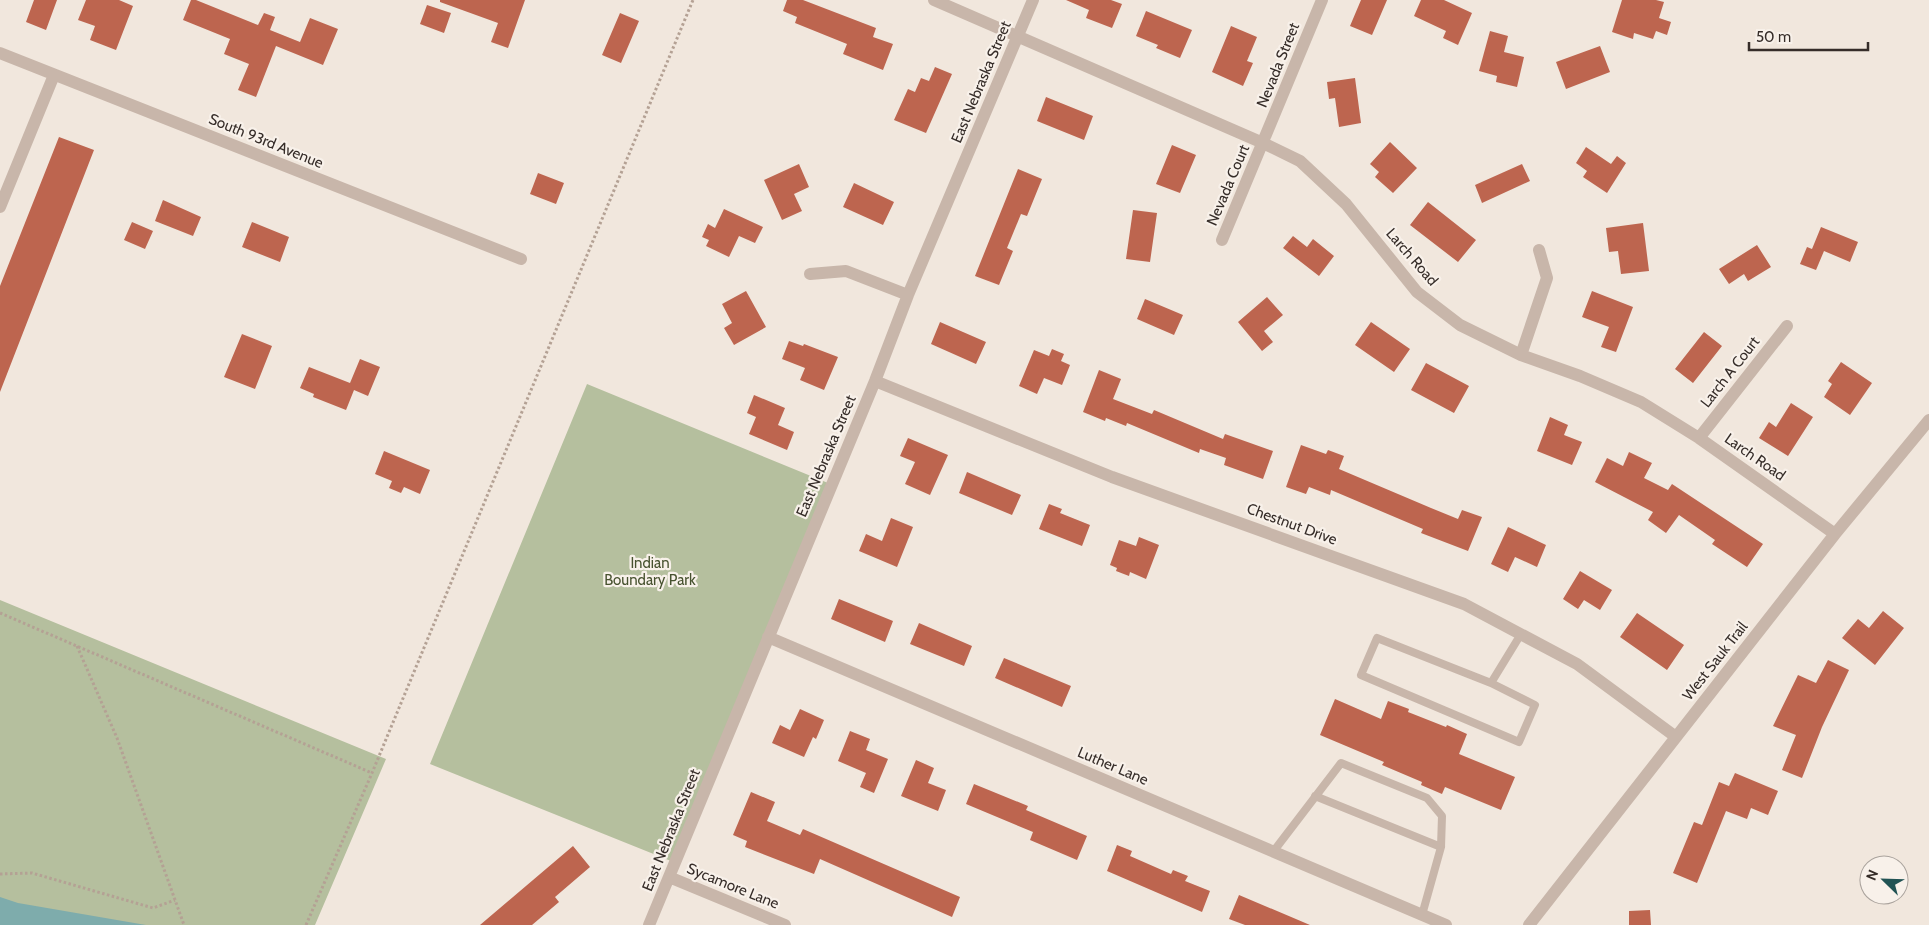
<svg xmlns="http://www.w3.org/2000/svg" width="1929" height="925" viewBox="0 0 1929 925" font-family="Cabin,sans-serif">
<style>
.green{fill:#b5bf9e}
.water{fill:#7eacac}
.building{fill:#bd654f}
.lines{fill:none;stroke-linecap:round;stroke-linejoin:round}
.path{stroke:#b4a194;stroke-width:3;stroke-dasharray:2.5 2.5;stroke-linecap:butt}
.service{stroke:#c8b6aa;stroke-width:8}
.minor{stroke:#c8b6aa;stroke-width:12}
.labels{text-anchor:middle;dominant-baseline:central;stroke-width:4.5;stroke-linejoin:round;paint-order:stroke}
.street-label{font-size:15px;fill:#362d29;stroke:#f8f1ea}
.park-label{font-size:15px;fill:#47522f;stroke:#f8f1ea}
</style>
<rect width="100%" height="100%" fill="#f1e7dd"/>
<path class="green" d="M 587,384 L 828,483 L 671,861 L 430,764 Z
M 0,600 L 386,759 L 315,925 L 0,925 Z"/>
<path class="water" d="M 0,897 L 18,903 L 146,925 L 0,925 Z"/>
<path class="building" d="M 34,0 L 57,0 L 46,30 L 26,22 Z
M 86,0 L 119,0 L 133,6 L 116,50 L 90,40 L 95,26 L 78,20 Z
M 191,0 L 196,0 L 258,25 L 264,13 L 275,17 L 270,30 L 300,42 L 310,18 L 338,29 L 323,65 L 276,46 L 256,97 L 238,90 L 249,64 L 224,54 L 230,39 L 183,20 Z
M 440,0 L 525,0 L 508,48 L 491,42 L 498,23 L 440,2 Z
M 787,0 L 803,0 L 876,28 L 873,37 L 893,44 L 883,70 L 843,54 L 847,44 L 795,23 L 797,17 L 783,11 Z
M 1066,0 L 1111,0 L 1122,4 L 1112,28 L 1086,18 L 1089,10 Z
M 1361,0 L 1387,0 L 1372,35 L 1350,26 Z
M 1421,0 L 1444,0 L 1472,13 L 1458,45 L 1443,38 L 1446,31 L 1414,16 Z
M 1622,0 L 1656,0 L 1664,2 L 1659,18 L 1671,22 L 1667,35 L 1656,31 L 1653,39 L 1634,33 L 1633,39 L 1612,32 Z
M 427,5 L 451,13 L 444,33 L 420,24 Z
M 1146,11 L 1192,30 L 1180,58 L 1156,48 L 1158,45 L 1136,36 Z
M 620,13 L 639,21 L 621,63 L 602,55 Z
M 1231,26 L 1257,37 L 1247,61 L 1253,63 L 1243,86 L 1212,72 Z
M 1490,31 L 1508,36 L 1504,52 L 1524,57 L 1517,87 L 1496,82 L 1497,76 L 1479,71 Z
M 1600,46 L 1610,72 L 1566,89 L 1556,62 Z
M 935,67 L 952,74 L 926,133 L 894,120 L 908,89 L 915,92 L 921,78 L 929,81 Z
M 1355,78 L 1361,123 L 1339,127 L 1335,98 L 1329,99 L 1327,82 Z
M 1046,97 L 1093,116 L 1084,140 L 1037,121 Z
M 59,137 L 94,150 L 0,392 L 0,286 Z
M 1390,142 L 1417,168 L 1393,193 L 1375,177 L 1379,172 L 1370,164 Z
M 1172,145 L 1196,155 L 1180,193 L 1156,184 Z
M 1586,147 L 1611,164 L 1617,156 L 1626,163 L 1607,193 L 1583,177 L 1587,171 L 1576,163 Z
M 799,164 L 809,187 L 794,194 L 802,211 L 782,220 L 764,180 Z
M 1522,164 L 1530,181 L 1482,203 L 1475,185 Z
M 1018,169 L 1042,179 L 1027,216 L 1021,214 L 1007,248 L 1013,251 L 999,285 L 975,276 Z
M 538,173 L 564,183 L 556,204 L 530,194 Z
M 854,183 L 894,202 L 883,225 L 843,207 Z
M 163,200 L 201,217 L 193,236 L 155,221 Z
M 1428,202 L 1476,240 L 1458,262 L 1410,225 Z
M 724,209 L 763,227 L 755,243 L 739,236 L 729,257 L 706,246 L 709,240 L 702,237 L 708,224 L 715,228 Z
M 1133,210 L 1157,213 L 1150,262 L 1126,259 Z
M 132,222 L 153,231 L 145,249 L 124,240 Z
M 252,222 L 289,237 L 280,262 L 242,247 Z
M 1643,223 L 1649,271 L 1621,274 L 1618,251 L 1609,252 L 1606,228 Z
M 1821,227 L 1858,242 L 1850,262 L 1824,251 L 1816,270 L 1800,264 L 1807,247 L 1812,249 Z
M 1293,236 L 1307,247 L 1313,239 L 1334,256 L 1319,276 L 1283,248 Z
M 1757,245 L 1771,267 L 1748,281 L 1744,274 L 1729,284 L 1719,269 Z
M 746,291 L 766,327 L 734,345 L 724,328 L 732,323 L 722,304 Z
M 1592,291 L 1633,307 L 1616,352 L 1601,347 L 1609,327 L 1582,317 Z
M 1267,297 L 1283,315 L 1264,331 L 1273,342 L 1262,351 L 1238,322 Z
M 1145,299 L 1183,315 L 1174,335 L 1137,319 Z
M 940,322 L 986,342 L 976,364 L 931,344 Z
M 1371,322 L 1410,349 L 1394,372 L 1355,345 Z
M 1704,332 L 1722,346 L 1693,383 L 1675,369 Z
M 242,334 L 272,346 L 255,389 L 224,377 Z
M 789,341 L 803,346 L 804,344 L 838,357 L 824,390 L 800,380 L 805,368 L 782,359 Z
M 1052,349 L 1064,354 L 1061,361 L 1070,365 L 1062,385 L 1044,378 L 1037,394 L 1019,386 L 1034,350 L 1049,356 Z
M 360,359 L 380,367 L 368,396 L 354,390 L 346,410 L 313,397 L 314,394 L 300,388 L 309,367 L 350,383 Z
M 1841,362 L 1872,383 L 1850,415 L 1824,397 L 1832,384 L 1828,381 Z
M 1426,363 L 1469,386 L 1454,413 L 1411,390 Z
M 1099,370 L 1121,379 L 1113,399 L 1152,414 L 1154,410 L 1223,439 L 1225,434 L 1273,451 L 1263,479 L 1224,465 L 1226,458 L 1200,449 L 1199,453 L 1127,423 L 1126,426 L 1106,418 L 1105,421 L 1083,412 Z
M 754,395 L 785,408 L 778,425 L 794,432 L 787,450 L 749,434 L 756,417 L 747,413 Z
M 1791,403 L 1813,417 L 1788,456 L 1759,438 L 1769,422 L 1776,427 Z
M 1550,417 L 1568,425 L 1564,435 L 1582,442 L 1572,465 L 1537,451 Z
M 908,438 L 948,455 L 930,495 L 905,484 L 915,462 L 900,456 Z
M 1301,445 L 1326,454 L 1328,450 L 1344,456 L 1339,469 L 1431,508 L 1458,519 L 1462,510 L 1482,517 L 1468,551 L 1421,533 L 1423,529 L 1331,490 L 1330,495 L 1309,487 L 1306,494 L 1286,487 Z
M 384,451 L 430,470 L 420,494 L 404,487 L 401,493 L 389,488 L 392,481 L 375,474 Z
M 1629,452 L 1652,463 L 1644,478 L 1668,490 L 1672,484 L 1763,544 L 1747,567 L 1712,544 L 1715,540 L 1679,515 L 1666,533 L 1648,520 L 1653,512 L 1595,482 L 1607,458 L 1623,466 Z
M 967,472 L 1021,495 L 1012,515 L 959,493 Z
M 1049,504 L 1062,509 L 1060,513 L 1090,525 L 1082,546 L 1039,529 Z
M 891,518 L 913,527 L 897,567 L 859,551 L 866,534 L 882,541 Z
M 1508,527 L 1546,545 L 1537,567 L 1515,557 L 1508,572 L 1491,564 Z
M 1139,537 L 1159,545 L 1146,579 L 1130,572 L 1129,576 L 1116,571 L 1117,568 L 1110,565 L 1119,540 L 1136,546 Z
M 1580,571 L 1612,590 L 1600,610 L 1584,600 L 1578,609 L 1563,599 Z
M 839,599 L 893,621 L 885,642 L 831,619 Z
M 1883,611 L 1904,628 L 1875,665 L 1842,638 L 1858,619 L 1869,628 Z
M 1637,613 L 1684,645 L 1667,670 L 1620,637 Z
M 919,623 L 972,646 L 964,666 L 910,644 Z
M 1004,658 L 1071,686 L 1062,707 L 995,678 Z
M 1828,660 L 1849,670 L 1822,727 L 1802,778 L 1782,770 L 1796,735 L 1773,726 L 1798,675 L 1816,683 Z
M 1335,699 L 1381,719 L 1388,701 L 1409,709 L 1408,712 L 1446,727 L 1447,725 L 1467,734 L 1459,754 L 1515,777 L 1501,810 L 1445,787 L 1442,794 L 1421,785 L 1422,782 L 1382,765 L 1384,762 L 1320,735 Z
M 800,709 L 824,720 L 816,739 L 813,737 L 804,757 L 772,743 L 780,725 L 790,730 Z
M 850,731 L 870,739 L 866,750 L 888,759 L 874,793 L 860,787 L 866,773 L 838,761 Z
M 916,760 L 934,768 L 928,783 L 946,790 L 938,811 L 901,796 Z
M 1735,773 L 1778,791 L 1768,815 L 1751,808 L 1747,819 L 1726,811 L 1697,883 L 1673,873 L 1694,822 L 1702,825 L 1719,782 L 1729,786 Z
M 974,784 L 1028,806 L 1026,810 L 1087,836 L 1077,860 L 1030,840 L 1033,832 L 966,804 Z
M 751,792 L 775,802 L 767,821 L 800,835 L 803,829 L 960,897 L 952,917 L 820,859 L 814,874 L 745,847 L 747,841 L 733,835 Z
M 1117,845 L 1132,851 L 1130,856 L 1171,874 L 1173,870 L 1188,876 L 1185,881 L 1210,891 L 1202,912 L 1107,871 Z
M 573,846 L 590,867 L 555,897 L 559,902 L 532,925 L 480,925 Z
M 1239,895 L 1310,925 L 1245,925 L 1229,919 Z
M 1650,910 L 1651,925 L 1629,925 L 1629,911 Z"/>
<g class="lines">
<path class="path" d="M 0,613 L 372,773
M 77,646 L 117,738 L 184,925
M 0,874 L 32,873 L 153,908 L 175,900
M 306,925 L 372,773 L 693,0"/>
<path class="service" d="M 1491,683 L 1535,705 L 1519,742 L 1361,675 L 1377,638 L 1491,683 L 1521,634
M 1315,796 L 1441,847
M 1273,852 L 1341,763 L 1427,798 L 1442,816 L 1441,847 L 1422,915"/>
<path class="minor" d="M 934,0 L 1263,143 L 1300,161 L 1346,204 L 1417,292 L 1460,325 L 1521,355 L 1580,376 L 1641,402 L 1699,438 L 1835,534
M 0,53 L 521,259
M 0,207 L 54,75
M 1222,240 L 1322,0
M 810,274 L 846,271 L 908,295
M 1521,355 L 1547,278 L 1539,250
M 875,381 L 1112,477 L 1464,604 L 1577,664 L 1676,737
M 1699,438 L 1787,326
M 768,637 L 1446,925
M 669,877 L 785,925
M 649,925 L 875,381 L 908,295 L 1033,0
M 1529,925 L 1835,534 L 1929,420"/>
</g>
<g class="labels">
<g class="street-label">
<text transform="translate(1278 65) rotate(-68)">Nevada Street</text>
<text transform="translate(981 82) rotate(-67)">East Nebraska Street</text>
<text transform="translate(266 141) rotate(22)">South 93rd Avenue</text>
<text transform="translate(1228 185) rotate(-67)">Nevada Court</text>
<text transform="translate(1412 257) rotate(49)">Larch Road</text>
<text transform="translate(1730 372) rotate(-52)">Larch A Court</text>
<text transform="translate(826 456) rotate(-67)">East Nebraska Street</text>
<text transform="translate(1755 457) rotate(35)">Larch Road</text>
<text transform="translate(1292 524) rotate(20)">Chestnut Drive</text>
<text transform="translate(1715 661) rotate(-52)">West Sauk Trail</text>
<text transform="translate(1113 766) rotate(23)">Luther Lane</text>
<text transform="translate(671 830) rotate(-68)">East Nebraska Street</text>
<text transform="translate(733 886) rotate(22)">Sycamore Lane</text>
</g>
<g class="park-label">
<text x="650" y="563">Indian<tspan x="650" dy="17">Boundary Park</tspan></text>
</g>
</g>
<g transform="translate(1884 880) rotate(293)"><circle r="24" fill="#f8f1ea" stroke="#aaa39d"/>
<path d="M0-4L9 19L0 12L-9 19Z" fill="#215354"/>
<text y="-8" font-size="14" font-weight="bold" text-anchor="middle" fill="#362d29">N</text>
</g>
<path d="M1749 42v8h119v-8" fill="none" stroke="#362d29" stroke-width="2.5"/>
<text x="1756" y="42" font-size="15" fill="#362d29" stroke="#f8f1ea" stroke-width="4" paint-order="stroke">50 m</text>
</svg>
